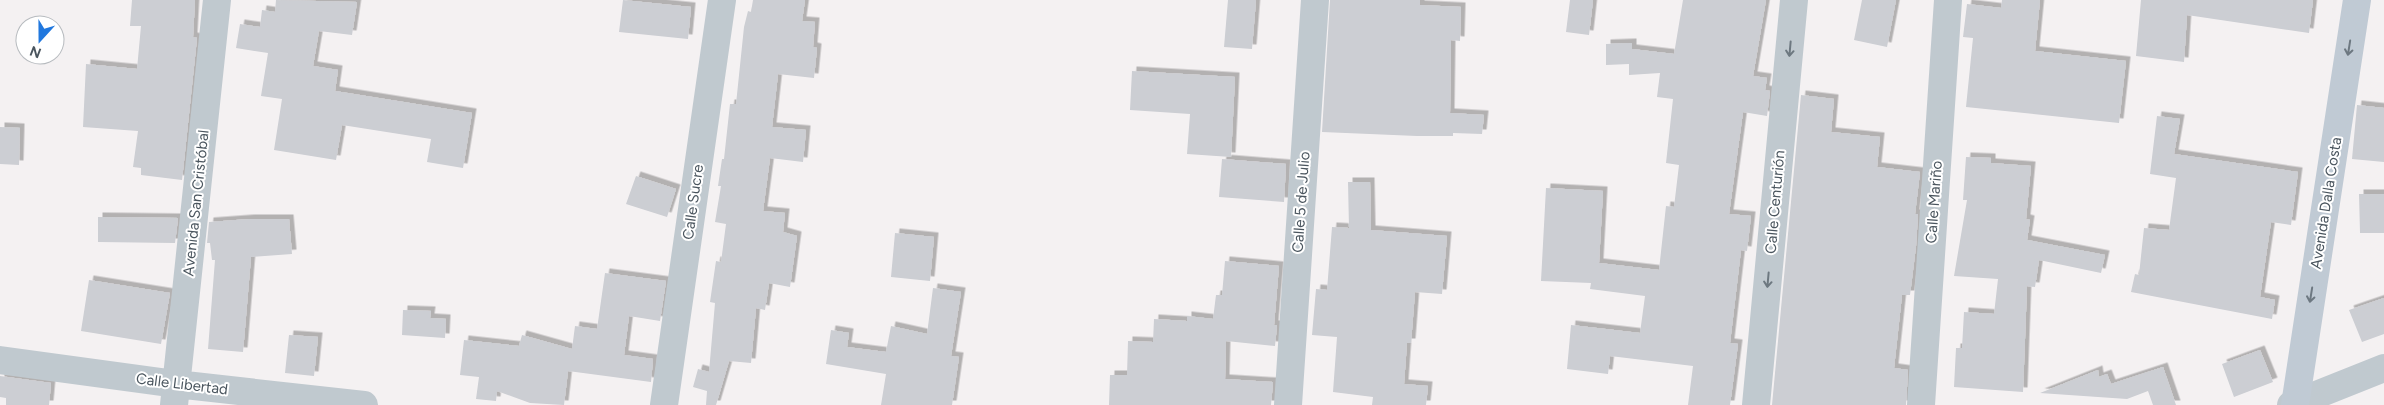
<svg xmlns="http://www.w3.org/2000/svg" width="2384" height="405" viewBox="0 0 2384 405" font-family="Figtree,sans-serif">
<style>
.building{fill:#ccced3;filter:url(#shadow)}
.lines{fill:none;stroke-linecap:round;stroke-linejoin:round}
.minor{stroke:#c0c9cf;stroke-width:28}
.secondary{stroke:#c0cad4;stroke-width:28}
.oneway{stroke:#6d7881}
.oneway2{stroke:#6d7880}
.labels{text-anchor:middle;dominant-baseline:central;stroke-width:4;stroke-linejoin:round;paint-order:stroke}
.street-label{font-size:15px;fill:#4a555e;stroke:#fff}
</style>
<defs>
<filter id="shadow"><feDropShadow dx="4.5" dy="-4.5" stdDeviation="0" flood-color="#0004"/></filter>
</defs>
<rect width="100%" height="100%" fill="#f4f1f2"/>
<path class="building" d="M 132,0 L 195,0 L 193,37 L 197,38 L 182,180 L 141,175 L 141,168 L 133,167 L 138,131 L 83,127 L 86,64 L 137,69 L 141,26 L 130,26 Z
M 276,0 L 357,2 L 352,35 L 319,31 L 313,66 L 338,70 L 335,91 L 472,113 L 463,168 L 427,162 L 431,139 L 342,125 L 336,160 L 274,150 L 282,99 L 261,96 L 268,53 L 236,48 L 240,24 L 260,27 L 262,10 L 275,12 Z
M 623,0 L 691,7 L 688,39 L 619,32 Z
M 753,0 L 805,0 L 802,21 L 815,22 L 813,47 L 817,48 L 814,78 L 778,74 L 772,127 L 806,130 L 803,162 L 770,158 L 763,211 L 785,213 L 783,232 L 797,236 L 790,287 L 769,283 L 765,310 L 756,308 L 751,363 L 729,361 L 716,405 L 706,405 L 707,391 L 693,387 L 698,369 L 709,372 L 715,303 L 710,302 L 716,261 L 721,262 L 726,224 L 715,222 L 721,186 L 718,186 L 722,159 L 724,159 L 730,104 L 736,104 L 744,27 L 748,11 L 751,12 Z
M 1228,0 L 1256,0 L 1252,49 L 1224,47 Z
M 1330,0 L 1420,0 L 1420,5 L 1461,7 L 1460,41 L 1451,40 L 1450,113 L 1484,115 L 1482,134 L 1453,133 L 1453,136 L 1417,136 L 1322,132 Z
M 1570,0 L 1593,0 L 1589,35 L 1566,32 Z
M 1683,0 L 1766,0 L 1753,76 L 1767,78 L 1765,90 L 1770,91 L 1767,116 L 1743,112 L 1729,214 L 1751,216 L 1747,251 L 1741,250 L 1730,343 L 1738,344 L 1730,405 L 1688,405 L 1693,366 L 1610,356 L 1608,374 L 1567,369 L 1571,325 L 1640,333 L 1645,296 L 1590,289 L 1591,283 L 1541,281 L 1546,188 L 1603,191 L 1599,263 L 1659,270 L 1666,206 L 1674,207 L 1679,165 L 1666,163 L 1673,99 L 1657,97 L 1660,73 L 1629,75 L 1629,64 L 1606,65 L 1606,44 L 1632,43 L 1632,49 L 1674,54 Z
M 1862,0 L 1896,0 L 1887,47 L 1854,40 Z
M 2002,0 L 2040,0 L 2035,51 L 2126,61 L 2119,123 L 1966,107 L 1973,38 L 1963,37 L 1967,4 L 2001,8 Z
M 2141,0 L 2313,0 L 2309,33 L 2187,15 L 2184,62 L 2136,56 Z
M 1132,71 L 1235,77 L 1231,157 L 1187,154 L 1190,114 L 1130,110 Z
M 1801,95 L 1834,99 L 1831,132 L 1880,137 L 1877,167 L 1920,172 L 1915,214 L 1918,214 L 1916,246 L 1910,295 L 1902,295 L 1894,368 L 1908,370 L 1906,405 L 1772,405 Z
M 2357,105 L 2384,108 L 2384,162 L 2352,159 Z
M 2157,116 L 2180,119 L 2174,154 L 2298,172 L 2291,225 L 2271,222 L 2260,297 L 2275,300 L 2272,319 L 2131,292 L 2135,274 L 2139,275 L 2144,228 L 2169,230 L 2176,178 L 2150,174 Z
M 0,127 L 20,128 L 19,165 L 0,164 Z
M 1966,157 L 1991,158 L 1991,163 L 2031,166 L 2026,219 L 2030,220 L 2027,240 L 2105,255 L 2101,273 L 2039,260 L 2035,287 L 2027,286 L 2023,392 L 1954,387 L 1956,348 L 1962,348 L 1964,312 L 1994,314 L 1998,279 L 1954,276 L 1967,200 L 1963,200 Z
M 1222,159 L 1286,164 L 1284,202 L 1219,197 Z
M 636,176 L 676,189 L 667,217 L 626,204 Z
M 1348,182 L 1370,182 L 1371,230 L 1447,236 L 1442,294 L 1415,292 L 1411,343 L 1407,343 L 1404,384 L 1428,386 L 1426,405 L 1372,405 L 1373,397 L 1333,392 L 1337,337 L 1312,335 L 1316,289 L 1327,290 L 1332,227 L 1349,228 Z
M 2359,194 L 2384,194 L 2384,233 L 2360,233 Z
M 98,217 L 178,218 L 175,243 L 98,242 Z
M 250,219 L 289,219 L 292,254 L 251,257 L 243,352 L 208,349 L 215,260 L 212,260 L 210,243 L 207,243 L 209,222 Z
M 895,233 L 934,237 L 930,281 L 891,277 Z
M 1225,261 L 1279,266 L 1274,325 L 1277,325 L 1275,346 L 1226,341 L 1225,379 L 1273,382 L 1271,405 L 1109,405 L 1110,375 L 1127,375 L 1128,341 L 1153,342 L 1154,319 L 1187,321 L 1187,316 L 1213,319 L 1216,295 L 1222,295 Z
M 605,273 L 666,281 L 660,321 L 629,316 L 624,355 L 653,359 L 651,382 L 568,371 L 564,405 L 530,403 L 497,391 L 496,401 L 476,399 L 479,377 L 460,375 L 464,340 L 519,346 L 522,335 L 572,349 L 575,326 L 597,329 Z
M 89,280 L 170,293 L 161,344 L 81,331 Z
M 933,288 L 961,292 L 951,356 L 959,357 L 952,405 L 881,405 L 886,374 L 826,364 L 831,330 L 849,333 L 847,347 L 886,352 L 891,326 L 927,334 Z
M 2384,298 L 2384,334 L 2362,342 L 2349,310 Z
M 403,310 L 431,311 L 430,318 L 446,319 L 445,338 L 402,335 Z
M 289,335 L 318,337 L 314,376 L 285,373 Z
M 2260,350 L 2273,382 L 2234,397 L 2222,364 Z
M 2163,367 L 2176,405 L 2153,405 L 2148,391 L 2127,399 L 2040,393 L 2098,370 L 2099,377 L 2107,374 L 2111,384 Z
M 0,376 L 51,383 L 49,405 L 6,405 L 6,398 L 0,397 Z"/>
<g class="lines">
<path class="minor" d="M 0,360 L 176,384 L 364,405
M 174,405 L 217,0
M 664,405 L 722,0
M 1288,405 L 1315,0
M 1756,405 L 1794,0
M 1921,405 L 1948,0
M 2291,405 L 2384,368"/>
<path class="secondary" d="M 2295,405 L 2357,0"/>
</g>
<defs><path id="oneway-shaft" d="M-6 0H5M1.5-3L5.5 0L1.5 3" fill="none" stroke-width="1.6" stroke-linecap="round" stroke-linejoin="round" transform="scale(1.25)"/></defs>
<g class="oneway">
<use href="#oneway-shaft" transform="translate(2349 48) rotate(99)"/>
<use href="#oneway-shaft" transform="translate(2311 295) rotate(99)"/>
</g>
<g class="oneway2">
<use href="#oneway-shaft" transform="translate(1790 49) rotate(95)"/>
<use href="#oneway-shaft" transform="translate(1768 280) rotate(95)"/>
</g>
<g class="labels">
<g class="street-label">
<text transform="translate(693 202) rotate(-82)">Calle Sucre</text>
<text transform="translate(1301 202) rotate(-86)">Calle 5 de Julio</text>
<text transform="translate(1775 202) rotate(-85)">Calle Centurión</text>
<text transform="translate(1934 202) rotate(-86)">Calle Mariño</text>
<text transform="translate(196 203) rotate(-84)">Avenida San Cristóbal</text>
<text transform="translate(2326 203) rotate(-81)">Avenida Dalla Costa</text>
<text transform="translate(182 384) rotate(7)">Calle Libertad</text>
</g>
</g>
<g transform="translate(40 40) rotate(201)"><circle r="24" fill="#ffffff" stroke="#b7bbbf"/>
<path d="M0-4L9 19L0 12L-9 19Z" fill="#2178de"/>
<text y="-8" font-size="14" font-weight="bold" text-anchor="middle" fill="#4a555e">N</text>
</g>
</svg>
